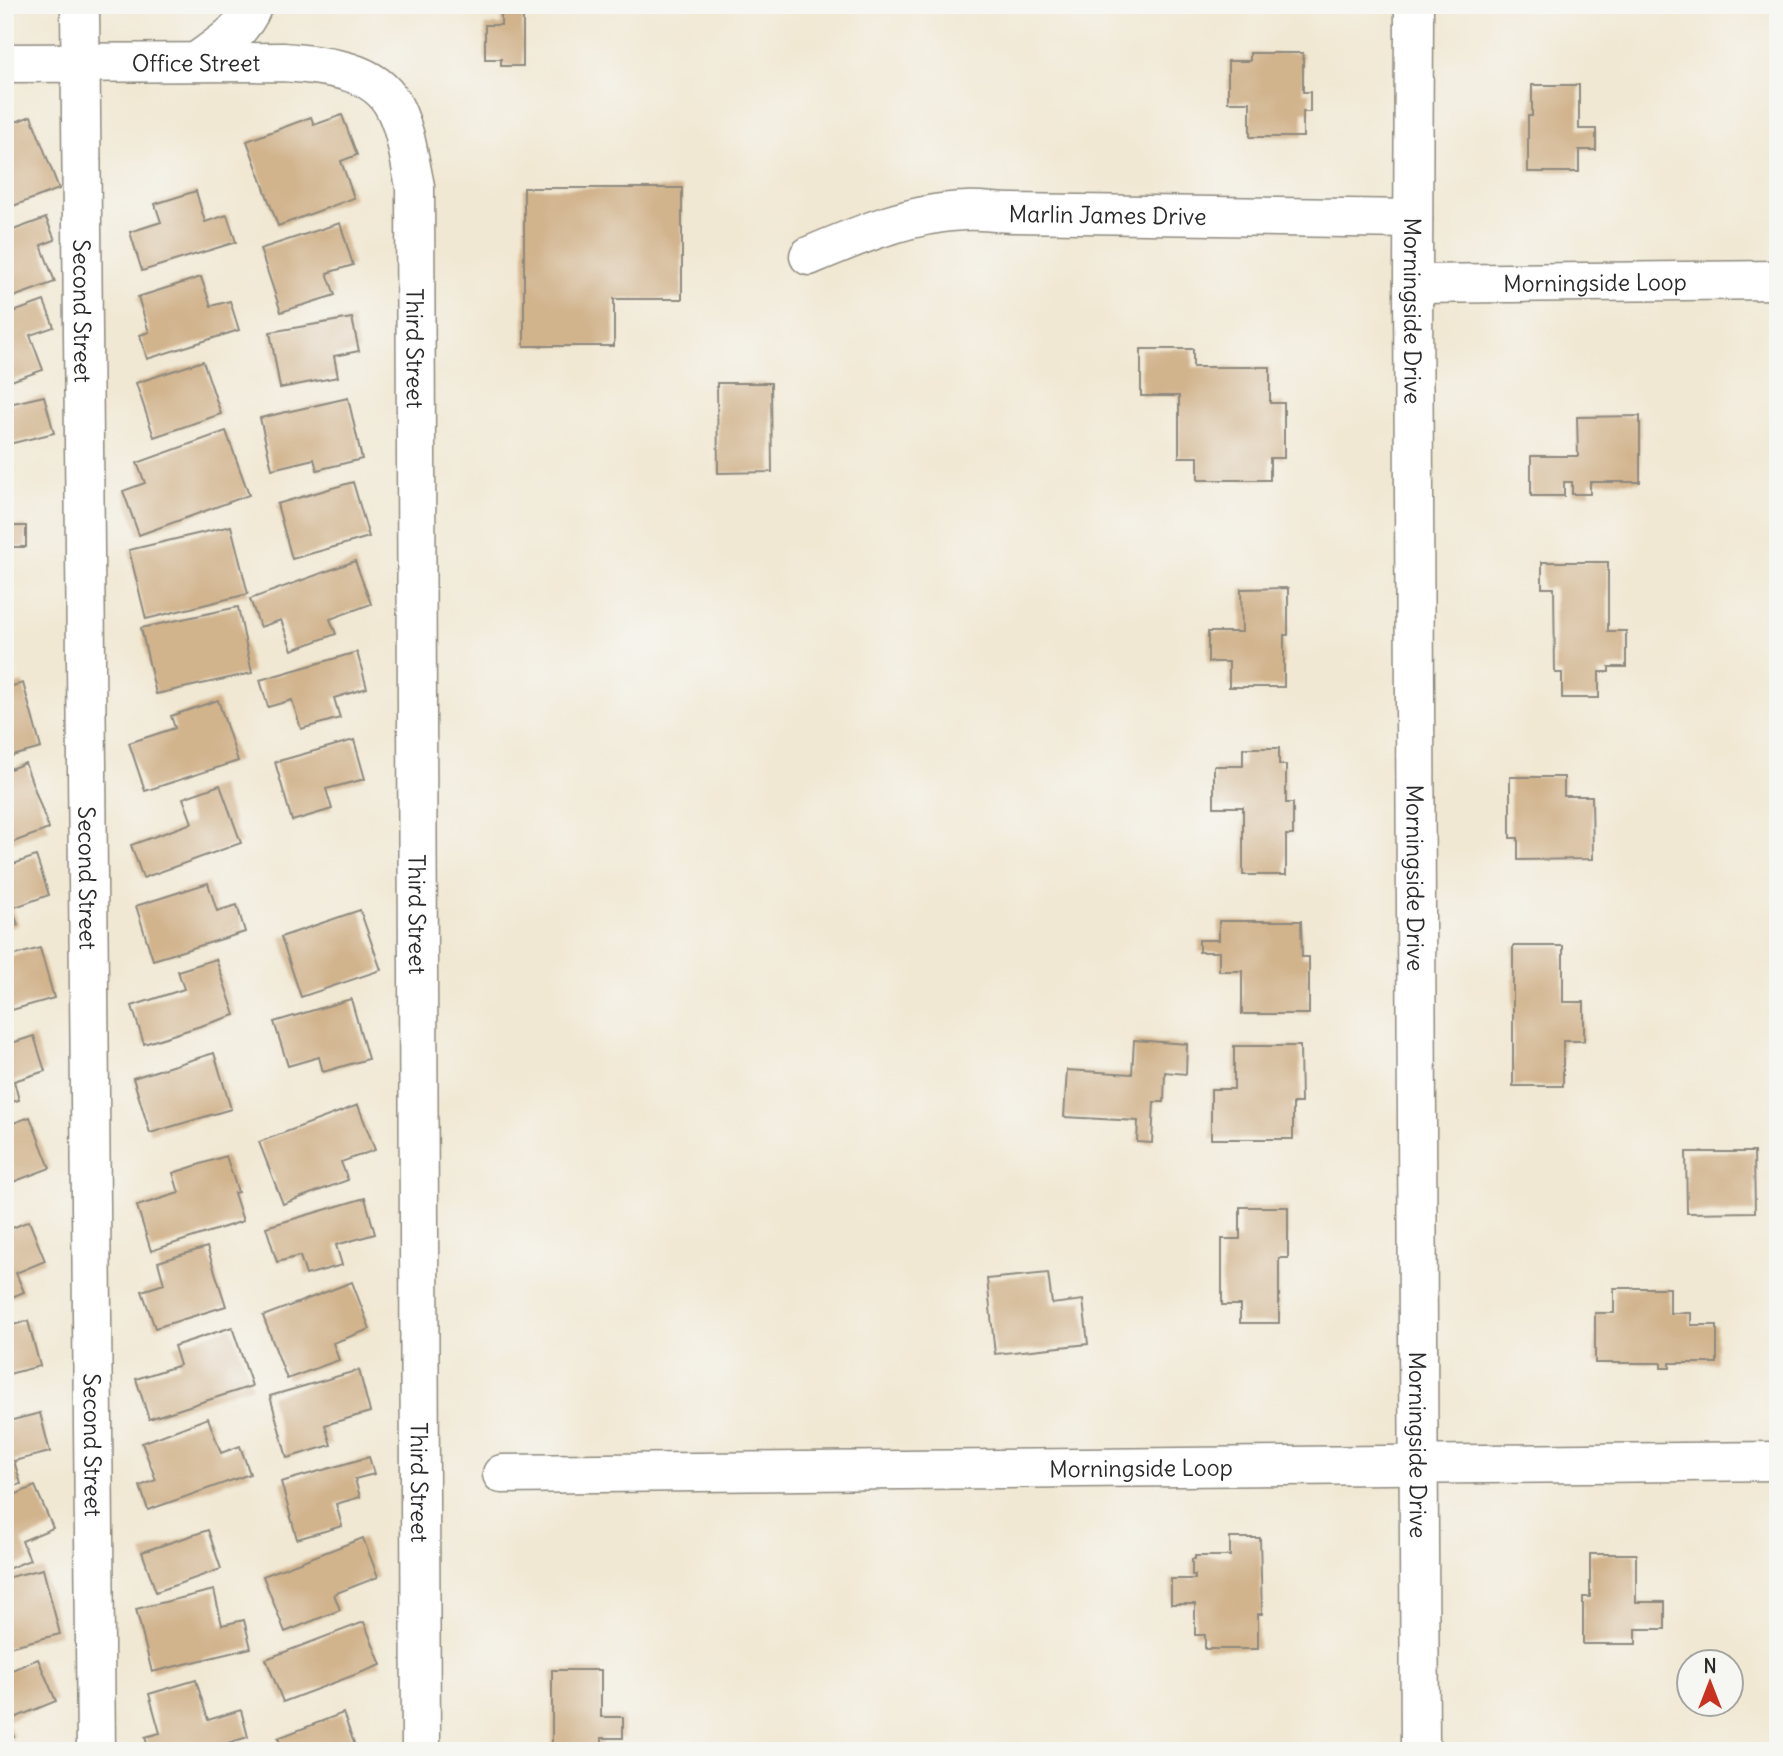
<svg xmlns="http://www.w3.org/2000/svg" width="1783" height="1756" viewBox="0 0 1783 1756" font-family="Delius,sans-serif">
<style>
.building{fill:#d1b38c}
.lines{fill:none;stroke-linecap:round;stroke-linejoin:round}
.street-casing{stroke:#8e8a7f;stroke-width:41}
.street{stroke:#fff;stroke-width:38}
.labels{text-anchor:middle;dominant-baseline:central;stroke-width:5;stroke-linejoin:round;paint-order:stroke}
.street-label{font-size:23px;fill:#2b2b2b;stroke:#f6f6f2}
</style>
<rect width="100%" height="100%" fill="#f6f6f2"/>
<filter id="ink" filterUnits="userSpaceOnUse"><feTurbulence type="fractalNoise" baseFrequency=".0143" numOctaves="2"/><feDisplacementMap in="SourceGraphic" scale="14" xChannelSelector="R" yChannelSelector="G"/><feConvolveMatrix kernelMatrix="1 2 1 2 8 2 1 2 1" color-interpolation-filters="sRGB"/></filter>
<filter id="wash" filterUnits="userSpaceOnUse"><feTurbulence type="fractalNoise" baseFrequency=".00686" numOctaves="4" result="noise"/><feDisplacementMap in="SourceGraphic" scale="28" xChannelSelector="R" yChannelSelector="G"/><feGaussianBlur stdDeviation="1.57" result="paint"/><feColorMatrix in="noise" values="0 0 0 0 0 0 0 0 0 0 0 0 0 0 0 0 0 1.4 0 .05"/><feComposite in="paint" operator="in"/></filter>
<g filter="url(#wash)">
<rect width="100%" height="100%" fill="#f1e8d3"/>
<g id="blocks">
<path class="building" d="M 501,5 L 542,5 L 542,16 L 523,16 L 523,66 L 501,66 L 501,59 L 485,59 L 485,25 L 501,25 Z
M 1250,53 L 1303,53 L 1303,92 L 1310,92 L 1310,112 L 1303,112 L 1303,137 L 1250,137 L 1250,102 L 1228,102 L 1228,61 L 1250,61 Z
M 1532,85 L 1579,85 L 1579,129 L 1596,129 L 1596,150 L 1579,150 L 1579,172 L 1528,172 L 1528,116 L 1532,116 Z
M 342,115 L 357,155 L 341,161 L 354,198 L 278,226 L 247,141 L 311,117 L 314,125 Z
M 31,116 L 59,189 L 5,209 L 5,126 Z
M 524,188 L 682,188 L 682,299 L 614,299 L 614,346 L 524,346 Z
M 196,191 L 205,222 L 227,215 L 236,242 L 142,271 L 130,232 L 161,222 L 155,204 Z
M 46,218 L 55,240 L 41,245 L 55,282 L 5,300 L 5,233 Z
M 340,223 L 353,265 L 327,273 L 335,295 L 281,312 L 260,249 Z
M 201,277 L 211,306 L 230,301 L 239,330 L 147,359 L 140,335 L 149,332 L 138,297 Z
M 44,301 L 54,327 L 30,335 L 43,370 L 5,383 L 5,315 Z
M 352,318 L 359,351 L 334,356 L 338,377 L 280,388 L 270,332 Z
M 1141,349 L 1193,349 L 1193,367 L 1270,367 L 1270,403 L 1284,403 L 1284,458 L 1270,458 L 1270,480 L 1198,480 L 1198,457 L 1179,457 L 1179,396 L 1141,396 Z
M 203,361 L 221,414 L 154,437 L 136,383 Z
M 717,383 L 771,383 L 772,472 L 718,473 Z
M 44,396 L 54,433 L 5,445 L 5,405 Z
M 348,398 L 362,459 L 317,470 L 314,459 L 272,469 L 260,418 Z
M 1640,416 L 1640,482 L 1590,482 L 1590,494 L 1572,494 L 1572,482 L 1564,482 L 1564,496 L 1531,496 L 1531,456 L 1578,456 L 1577,417 Z
M 226,431 L 249,495 L 139,535 L 123,491 L 145,483 L 137,463 Z
M 353,482 L 369,537 L 292,559 L 277,504 Z
M 5,526 L 26,526 L 26,547 L 5,547 Z
M 231,526 L 248,594 L 146,619 L 129,550 Z
M 355,561 L 371,604 L 330,619 L 336,634 L 292,650 L 281,620 L 260,627 L 250,599 Z
M 1542,562 L 1608,562 L 1608,631 L 1626,631 L 1626,667 L 1609,667 L 1609,672 L 1599,672 L 1599,698 L 1562,698 L 1562,673 L 1555,673 L 1554,588 L 1542,588 Z
M 1288,588 L 1288,635 L 1284,635 L 1284,687 L 1229,687 L 1229,662 L 1208,662 L 1208,632 L 1242,632 L 1241,589 Z
M 238,607 L 252,673 L 156,694 L 141,628 Z
M 357,652 L 367,688 L 334,698 L 340,718 L 301,729 L 292,700 L 268,707 L 260,680 Z
M 23,683 L 41,748 L 5,758 L 5,688 Z
M 218,700 L 238,761 L 145,791 L 129,743 L 175,728 L 171,716 Z
M 354,740 L 365,779 L 326,789 L 332,809 L 292,821 L 275,762 Z
M 1243,748 L 1279,748 L 1279,765 L 1286,765 L 1286,803 L 1293,803 L 1293,835 L 1286,835 L 1286,875 L 1243,875 L 1243,807 L 1214,807 L 1214,766 L 1243,766 Z
M 25,763 L 49,829 L 5,845 L 5,771 Z
M 1510,777 L 1564,777 L 1564,796 L 1592,796 L 1593,859 L 1518,860 L 1518,838 L 1510,838 Z
M 220,785 L 241,843 L 143,878 L 131,845 L 192,823 L 183,798 Z
M 36,856 L 49,895 L 12,908 L 18,925 L 5,930 L 5,867 Z
M 208,883 L 217,911 L 237,905 L 245,932 L 153,960 L 136,906 Z
M 360,910 L 381,970 L 301,997 L 281,937 Z
M 1219,921 L 1301,921 L 1302,957 L 1309,957 L 1309,1014 L 1242,1014 L 1242,971 L 1219,971 L 1219,952 L 1199,952 L 1199,940 L 1219,940 Z
M 1513,946 L 1563,946 L 1563,1002 L 1584,1002 L 1584,1041 L 1563,1041 L 1563,1086 L 1513,1086 Z
M 40,948 L 54,998 L 5,1012 L 5,958 Z
M 216,959 L 235,1015 L 144,1044 L 132,1006 L 184,989 L 178,971 Z
M 351,999 L 368,1059 L 323,1072 L 319,1057 L 288,1066 L 274,1022 Z
M 34,1036 L 45,1071 L 14,1081 L 19,1100 L 5,1104 L 5,1045 Z
M 1134,1040 L 1187,1044 L 1186,1074 L 1165,1072 L 1164,1102 L 1154,1102 L 1152,1143 L 1137,1142 L 1138,1121 L 1064,1117 L 1067,1070 L 1132,1074 Z
M 1234,1046 L 1300,1046 L 1301,1103 L 1293,1103 L 1293,1139 L 1211,1139 L 1211,1089 L 1234,1089 Z
M 214,1053 L 231,1109 L 150,1133 L 133,1078 Z
M 358,1105 L 375,1150 L 341,1162 L 348,1180 L 283,1204 L 259,1142 Z
M 30,1117 L 50,1168 L 5,1185 L 5,1126 Z
M 1686,1152 L 1754,1152 L 1755,1212 L 1687,1213 Z
M 226,1156 L 238,1192 L 234,1193 L 243,1221 L 151,1251 L 137,1206 L 179,1193 L 173,1173 Z
M 365,1198 L 375,1234 L 336,1245 L 342,1265 L 306,1275 L 300,1256 L 277,1262 L 266,1227 Z
M 1240,1207 L 1288,1207 L 1288,1258 L 1279,1258 L 1279,1323 L 1240,1323 L 1240,1305 L 1222,1305 L 1222,1239 L 1240,1239 Z
M 29,1221 L 45,1261 L 16,1273 L 24,1292 L 5,1300 L 5,1231 Z
M 207,1247 L 226,1306 L 155,1328 L 142,1291 L 164,1284 L 158,1262 Z
M 1048,1273 L 1052,1304 L 1083,1300 L 1088,1344 L 995,1354 L 987,1279 Z
M 352,1282 L 370,1329 L 333,1343 L 339,1360 L 287,1379 L 263,1316 Z
M 1614,1288 L 1670,1288 L 1670,1313 L 1691,1313 L 1691,1325 L 1717,1325 L 1717,1363 L 1670,1363 L 1670,1368 L 1661,1368 L 1661,1363 L 1595,1363 L 1595,1313 L 1614,1313 Z
M 28,1321 L 40,1366 L 5,1375 L 5,1327 Z
M 232,1327 L 252,1386 L 149,1419 L 136,1379 L 180,1365 L 174,1346 Z
M 359,1370 L 370,1412 L 325,1425 L 331,1445 L 287,1458 L 270,1396 Z
M 40,1413 L 50,1452 L 14,1461 L 21,1484 L 5,1488 L 5,1422 Z
M 208,1418 L 221,1453 L 240,1446 L 250,1474 L 148,1510 L 140,1486 L 156,1480 L 142,1443 Z
M 369,1457 L 374,1474 L 355,1479 L 360,1497 L 336,1504 L 342,1526 L 297,1539 L 281,1482 Z
M 35,1486 L 53,1528 L 22,1541 L 30,1560 L 5,1570 L 5,1499 Z
M 208,1530 L 221,1569 L 156,1592 L 142,1552 Z
M 363,1538 L 378,1577 L 334,1594 L 340,1610 L 285,1632 L 263,1576 Z
M 1230,1538 L 1260,1538 L 1262,1614 L 1258,1614 L 1258,1649 L 1205,1649 L 1205,1635 L 1195,1635 L 1195,1604 L 1171,1604 L 1171,1579 L 1195,1579 L 1195,1575 L 1192,1575 L 1192,1559 L 1195,1559 L 1195,1556 L 1230,1556 Z
M 1590,1554 L 1636,1554 L 1636,1602 L 1665,1602 L 1665,1629 L 1636,1629 L 1636,1644 L 1583,1644 L 1583,1597 L 1590,1597 Z
M 43,1569 L 60,1634 L 5,1648 L 5,1578 Z
M 214,1590 L 222,1625 L 244,1620 L 251,1648 L 152,1672 L 136,1609 Z
M 364,1622 L 381,1665 L 283,1702 L 266,1659 Z
M 38,1659 L 56,1701 L 7,1721 L 14,1737 L 5,1740 L 5,1673 Z
M 552,1670 L 601,1670 L 601,1717 L 623,1717 L 623,1738 L 602,1738 L 602,1751 L 552,1751 Z
M 196,1680 L 208,1720 L 241,1710 L 248,1737 L 200,1751 L 149,1751 L 145,1737 L 160,1733 L 149,1694 Z
M 343,1713 L 357,1751 L 283,1751 L 278,1738 Z"/>
</g>
</g>
<g filter="url(#ink)">
<use href="#blocks" fill-opacity="0" stroke="#8e8a7f" stroke-width="2"/>
<g class="lines">
<defs>
<g id="street">
<path id="s1" d="M 80,5 L 96,1751"/>
<path id="s2" d="M 1414,5 L 1413,284 L 1420,1751"/>
<path d="M 196,62 C 218,46 243,32 253,5"/>
<path id="s3" d="M 5,63 L 284,62 C 320,66 371,67 392,103 C 406,127 409,159 415,186 L 421,1751"/>
<path id="s4" d="M 809,256 C 859,235 910,213 965,211 C 981,210 997,213 1013,213 L 1413,219"/>
<path id="s5" d="M 1413,284 L 1778,280"/>
<path id="s6" d="M 502,1474 L 1778,1461"/>
</g>
</defs>
<use href="#street" class="street-casing"/>
<use href="#street" class="street"/>
</g>
</g>
<g class="labels">
<g class="street-label">
<text stroke="none"><textPath href="#s3" startOffset="191">Office Street</textPath></text>
<text stroke="none"><textPath href="#s4" startOffset="306">Marlin James Drive</textPath></text>
<text stroke="none"><textPath href="#s5" startOffset="182">Morningside Loop</textPath></text>
<text stroke="none"><textPath href="#s1" startOffset="306">Second Street</textPath></text>
<text stroke="none"><textPath href="#s2" startOffset="306">Morningside Drive</textPath></text>
<text stroke="none"><textPath href="#s3" startOffset="648">Third Street</textPath></text>
<text stroke="none"><textPath href="#s1" startOffset="873">Second Street</textPath></text>
<text stroke="none"><textPath href="#s2" startOffset="873">Morningside Drive</textPath></text>
<text stroke="none"><textPath href="#s3" startOffset="1214">Third Street</textPath></text>
<text stroke="none"><textPath href="#s1" startOffset="1440">Second Street</textPath></text>
<text stroke="none"><textPath href="#s2" startOffset="1440">Morningside Drive</textPath></text>
<text stroke="none"><textPath href="#s6" startOffset="639">Morningside Loop</textPath></text>
<text stroke="none"><textPath href="#s3" startOffset="1782">Third Street</textPath></text>
</g>
</g>
<rect width="1783" height="1756" fill="none" stroke="#f6f6f2" stroke-width="28"/>
<g transform="translate(1710 1683)"><circle r="33" fill="#f6f6f2" stroke="#a5a5a2" stroke-width="2"/>
<path d="M0-5L12 26L0 18L-12 26Z" fill="#c8321e"/>
<text y="-10" font-size="19" font-weight="bold" text-anchor="middle" fill="#2b2b2b">N</text>
</g>
</svg>
